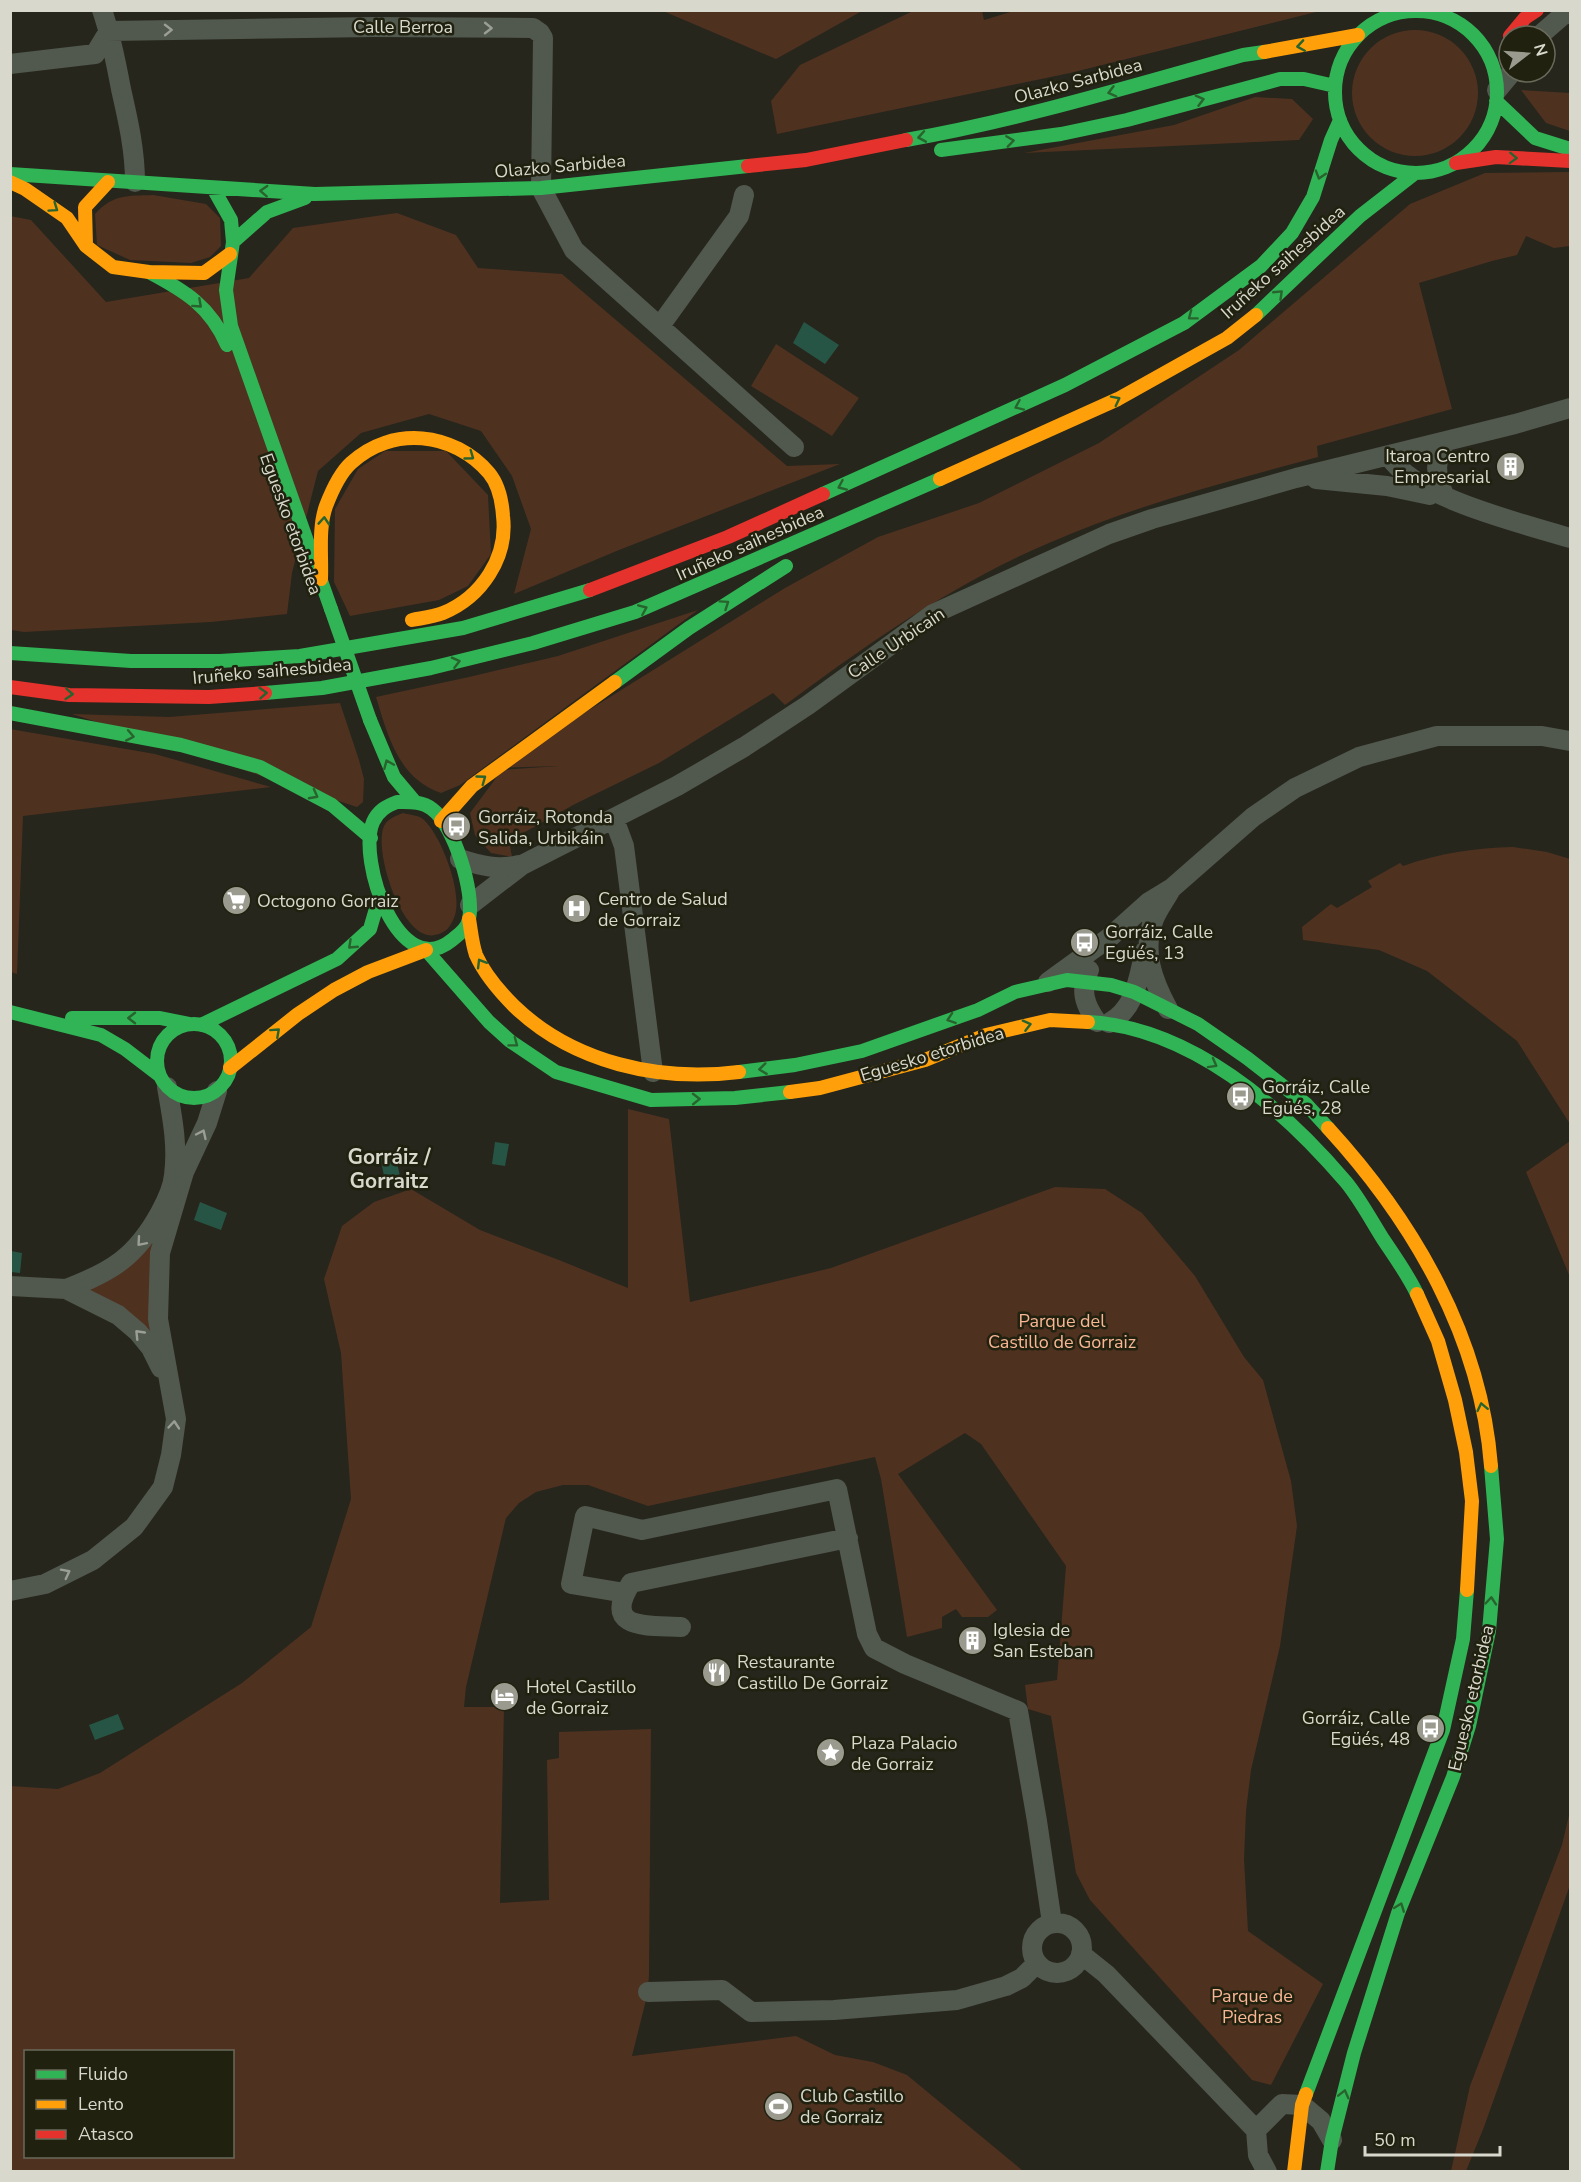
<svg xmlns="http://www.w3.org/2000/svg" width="1581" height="2182" viewBox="0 0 1581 2182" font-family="'Nunito Sans',sans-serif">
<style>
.green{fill:#4f3120;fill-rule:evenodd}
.water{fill:#275545}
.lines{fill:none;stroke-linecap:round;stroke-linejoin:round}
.street{stroke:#51584e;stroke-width:20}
.fast{stroke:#30b455;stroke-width:14}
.slow{stroke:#ff9f0a;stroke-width:14}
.jam{stroke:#e5322d;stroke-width:14}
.fast-bridge{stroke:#30b455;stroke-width:14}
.oneway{stroke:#9b9e94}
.oneway2{stroke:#28632e}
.labels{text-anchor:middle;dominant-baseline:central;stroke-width:5;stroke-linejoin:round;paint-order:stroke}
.street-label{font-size:18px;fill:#d8d8cd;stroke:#21210f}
.poi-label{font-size:18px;fill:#d8d8cd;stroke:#21210f;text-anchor:start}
.park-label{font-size:18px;fill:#f9b694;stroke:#21210f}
.quarter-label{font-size:21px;font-weight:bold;fill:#d8d8cd;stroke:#21210f}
</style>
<rect width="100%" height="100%" fill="#26261c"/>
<path class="green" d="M 1017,10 L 1320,10 L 1320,11 L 1070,73 L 777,134 L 771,101 L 800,65 L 913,11 L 982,11 L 984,20 Z
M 663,11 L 862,10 L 862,11 L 776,59 Z
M1352 93a63 63 0 1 1 126 0a63 63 0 1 1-126 0Z
M 1521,90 L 1570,93 L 1570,131 L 1546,123 Z
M 1255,97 L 1292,99 L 1313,119 L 1299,140 L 1024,153 L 1174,125 Z
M 1570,172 L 1570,246 L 1554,248 L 1526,236 L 1517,255 L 1492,261 L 1419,283 L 1452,409 L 1317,446 L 1318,457 C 1227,482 1135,505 1049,543 C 954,583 867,644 785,705 L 773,693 L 659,763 L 575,804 L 509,841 L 512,857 L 491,853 L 475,835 L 470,813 L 502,770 L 559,766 L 496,768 L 785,588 L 878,537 L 979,503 L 1099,443 L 1239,350 L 1410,204 L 1485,173 Z
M 153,195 L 206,204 L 220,218 L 221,246 L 210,257 L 191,263 L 130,260 L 97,245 L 95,214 C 113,194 127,196 153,195 Z
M 397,213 L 456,235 L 478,268 L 562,274 L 787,466 L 840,464 L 619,550 L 514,594 L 531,529 L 512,476 L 481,431 L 429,414 L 361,433 L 318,471 L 292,573 L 287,614 L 211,622 L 24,632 L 11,630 L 10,216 L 31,220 L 106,302 L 249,278 L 293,228 Z
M 776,344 L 859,398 L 832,436 L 751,386 Z
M 385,451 L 446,451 L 488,495 L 491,554 L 468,586 L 439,600 L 350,616 L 334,582 L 335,509 L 358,469 Z
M 698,610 L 460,785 L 441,793 C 398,778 388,736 376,697 L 469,677 L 558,656 Z
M 340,703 L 359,760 L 364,779 L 363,802 L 357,807 L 72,714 L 169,717 Z
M 10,729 L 155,754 L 271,787 L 23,816 L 17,974 L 11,972 Z
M 403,813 C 410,815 419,815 424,820 C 442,837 464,895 454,918 C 450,927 446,933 435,935 C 402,942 373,850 384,826 C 388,818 396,816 403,813 Z
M 1513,847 L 1547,852 L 1570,859 L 1570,1124 L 1517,1041 L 1427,971 L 1379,950 L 1303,940 L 1302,927 L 1331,904 L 1337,908 L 1372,887 L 1368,881 L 1400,863 L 1403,866 C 1439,853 1476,848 1513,847 Z
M 628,1109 L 669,1119 L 690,1302 L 831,1268 L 1055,1187 L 1105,1189 L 1142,1213 L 1195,1276 L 1244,1357 L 1263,1380 L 1291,1481 L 1297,1526 L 1280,1646 L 1251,1770 L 1246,1811 L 1244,1859 L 1248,1931 L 1323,1984 L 1271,2085 L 1252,2080 L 1090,1900 L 1076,1873 L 1051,1716 L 1028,1709 L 1025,1685 L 1057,1680 L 1066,1566 L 981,1444 L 965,1433 L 898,1474 L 997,1610 L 988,1617 L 962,1617 L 956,1609 L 942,1617 L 942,1628 L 907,1637 L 881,1479 L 875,1457 L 648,1506 L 588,1485 L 563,1485 L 536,1492 L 519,1503 L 506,1518 L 466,1687 L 464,1707 L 504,1707 L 500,1903 L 549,1900 L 547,1760 L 559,1758 L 559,1732 L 651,1729 L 649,1974 L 648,1992 L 632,2056 L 796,2036 L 835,2055 L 873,2062 L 907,2075 L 1023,2171 L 11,2171 L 10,1786 L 58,1789 L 100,1773 L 242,1683 L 311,1627 L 351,1499 L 341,1353 L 324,1279 L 342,1226 L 374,1202 L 411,1189 L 480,1230 L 559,1260 L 628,1288 ZM 26,2052 L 232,2052 L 232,2156 L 26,2156 Z
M 1570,1141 L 1570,1277 L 1526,1172 Z
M 159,1229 L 152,1340 L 83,1290 Z
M 1570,1811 L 1570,1885 L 1484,2127 L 1466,2171 L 1451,2171 L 1470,2086 L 1562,1845 Z"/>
<path class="water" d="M 804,322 L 839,345 L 825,364 L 793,343 Z
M 495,1142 L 509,1144 L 505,1166 L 492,1164 Z
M 395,1153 L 401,1181 L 386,1185 L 380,1157 Z
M 200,1202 L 227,1213 L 221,1230 L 194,1220 Z
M 11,1251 L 22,1253 L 20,1273 L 11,1272 Z
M 118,1714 L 124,1729 L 95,1740 L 89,1725 Z"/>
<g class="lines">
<path class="street" d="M 102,10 C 111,36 116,62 121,89 C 128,120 135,150 135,182
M 1539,36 L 1562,16 L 1570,12
M 10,64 L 95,54 L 109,31 L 373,27 L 533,28 L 540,33 L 543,38 L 541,188 L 574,250 L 794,447
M 1497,90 L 1512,72
M 660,326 L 739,216 L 744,195
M 1389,456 C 1416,499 1522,523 1570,538
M 1316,479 L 1387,486 L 1430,495
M 1444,495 C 1435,474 1434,461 1446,441
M 614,819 L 624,846 L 653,1072
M 460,859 C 481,866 498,870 519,865
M 470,905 L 522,865 L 677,786 L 744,747 L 808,705 L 933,614 L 1109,534 L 1152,519 L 1296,478 L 1515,424 L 1570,408
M 1089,970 C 1080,990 1084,1004 1097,1022
M 1048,982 L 1110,937 L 1149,902 L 1172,888 L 1253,817 L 1295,788 L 1359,757 L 1437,736 L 1542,736 L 1570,741
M 1168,1009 C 1153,981 1141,951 1154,919 C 1158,909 1165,900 1170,891
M 1109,1023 C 1136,1008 1138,979 1145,951
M 10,1286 L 66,1289 L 118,1315 L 138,1332 L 151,1348 L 161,1368
M 66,1289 C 111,1272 136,1257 160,1213 C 166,1202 173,1187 174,1175 C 178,1145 172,1116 167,1087
M 10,1591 L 45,1584 L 93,1560 L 134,1527 L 163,1487 L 171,1455 L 176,1419 L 158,1319 L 160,1253 L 184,1172 L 207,1123 L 217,1091
M 625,1593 L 571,1584 L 585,1516 L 642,1530 L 837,1489 L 867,1634 L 874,1648 L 905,1664 L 1018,1711 L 1037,1821 L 1052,1923
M 681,1627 C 649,1625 601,1631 631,1583 L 848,1538
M1032 1948a25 25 0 1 1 50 0a25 25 0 1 1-50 0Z
M 1081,1954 L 1106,1974 L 1256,2130
M 648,1992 L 722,1990 L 751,2012 L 834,2010 L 957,2000 L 1006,1986 L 1022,1978 L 1037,1963
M 1267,2172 L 1258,2155 L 1256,2130 L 1282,2104 L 1302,2105 L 1321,2121 L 1332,2140"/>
<path class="fast" d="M1335 92a81 81 0 1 1 162 0a81 81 0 1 1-162 0Z
M 1496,101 L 1535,138 L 1570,149
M 906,140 C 1020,120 1131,86 1243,55 L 1264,52
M 941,150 L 1061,134 L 1127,120 L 1280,79 L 1304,79 L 1335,86
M 10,174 L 315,194 L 541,188 L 748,166
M 213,188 L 231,220 L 233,242 L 226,290 L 231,326 L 331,609
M 233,242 L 267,212 L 305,198
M 149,272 C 185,291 210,306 227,345
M 1256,315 L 1360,216 L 1414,174
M 823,494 L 1065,385 L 1184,323 L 1261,266 L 1292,233 L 1313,197 L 1331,140 L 1340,120
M 10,653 L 131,661 L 220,661 L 300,656 L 463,628 L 590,590
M 615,682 L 689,628 L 786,566
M 265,693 L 322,688 L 431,668 L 533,643 L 635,612 L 940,479
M 10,713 L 181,745 L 260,767 L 332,805 L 371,838
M 370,720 L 394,777 L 415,802
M 397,802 C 409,802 422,801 432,809 C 454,825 475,893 469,919 C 467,929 459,934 452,940 C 399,983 357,860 373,822 C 378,811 386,806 397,802 Z
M 426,950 L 489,1022 L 510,1041 L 556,1072 L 651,1100 L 735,1098 L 790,1092
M 10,1012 L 101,1035 L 125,1049 L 159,1075
M 72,1018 L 160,1018 L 190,1024
M 1088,1022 C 1190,1027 1282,1107 1346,1182 C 1360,1199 1371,1220 1383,1239 C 1395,1257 1408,1275 1417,1294
M157 1061a37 37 0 1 1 74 0a37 37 0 1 1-74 0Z
M 201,1025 L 337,959 L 370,929 L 380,895
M 739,1072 L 795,1065 L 862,1051 L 978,1010 L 1015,992 L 1067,980 L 1111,985 L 1134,992 L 1198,1024 L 1247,1058 L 1306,1104 L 1328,1128
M 1306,2094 L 1443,1730 L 1463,1639 L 1467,1590
M 1327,2172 L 1332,2140 L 1354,2053 L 1398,1913 L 1453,1777 L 1469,1726 L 1489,1631 L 1497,1539 L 1491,1466"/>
<path class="slow" d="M 1264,52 L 1358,35
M 10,182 L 25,189 L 67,218 L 86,246 L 113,267 L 149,272 L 204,273 L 230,254
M 86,246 L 85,207 L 108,182
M 940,479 L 1118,399 L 1227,338 L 1256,315
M 321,579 C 322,556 318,528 326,506 C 331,493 340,473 351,463 C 392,425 454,432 489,473 C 499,485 502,501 503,516 C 508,557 482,597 443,613 C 433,617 422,618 412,620
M 441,821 L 472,786 L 615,682
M 469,919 C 471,930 472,944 476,955 C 485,975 499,991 514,1006 C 573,1063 659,1082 739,1072
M 230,1068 L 298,1014 L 334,990 L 368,972 L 426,950
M 790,1092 L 820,1088 L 925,1060 L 986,1035 L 1050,1020 L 1088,1022
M 1328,1128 C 1414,1222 1481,1337 1491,1466
M 1417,1294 L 1438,1341 L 1455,1400 L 1466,1452 L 1472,1501 L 1467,1590
M 1294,2172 L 1302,2105 L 1306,2094"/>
<path class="jam" d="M 1510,36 L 1525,18 L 1537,10
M 1456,163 L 1496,157 L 1570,161
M 748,166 L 806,160 L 906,140
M 590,590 L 728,537 L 823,494
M 10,687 L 69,695 L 209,697 L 265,693"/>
<path class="fast-bridge" d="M 331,609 L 370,720"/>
</g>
<defs><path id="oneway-chevron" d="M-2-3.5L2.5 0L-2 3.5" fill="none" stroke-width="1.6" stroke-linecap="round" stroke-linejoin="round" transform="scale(1.5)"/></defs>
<g class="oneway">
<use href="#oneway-chevron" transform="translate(488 28) rotate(1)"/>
<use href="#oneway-chevron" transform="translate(168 30) rotate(-1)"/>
<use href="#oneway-chevron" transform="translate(202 1134) rotate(-65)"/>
<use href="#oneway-chevron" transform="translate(141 1242) rotate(131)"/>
<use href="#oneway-chevron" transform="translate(139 1334) rotate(-134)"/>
<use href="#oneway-chevron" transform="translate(174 1425) rotate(-85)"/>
<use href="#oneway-chevron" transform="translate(66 1573) rotate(-27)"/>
</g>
<g class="oneway2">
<use href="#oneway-chevron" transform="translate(1301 46) rotate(171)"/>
<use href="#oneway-chevron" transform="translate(1112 92) rotate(165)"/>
<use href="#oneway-chevron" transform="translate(1200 100) rotate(-15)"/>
<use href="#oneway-chevron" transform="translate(922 137) rotate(170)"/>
<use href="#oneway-chevron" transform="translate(1010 141) rotate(-8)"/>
<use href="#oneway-chevron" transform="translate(1513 158) rotate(2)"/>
<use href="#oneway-chevron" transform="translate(1320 175) rotate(107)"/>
<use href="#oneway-chevron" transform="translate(264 191) rotate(-177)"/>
<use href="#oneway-chevron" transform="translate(54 208) rotate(35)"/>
<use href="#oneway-chevron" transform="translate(1279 294) rotate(-44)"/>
<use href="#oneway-chevron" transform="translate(198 304) rotate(42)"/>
<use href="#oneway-chevron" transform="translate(1192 316) rotate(143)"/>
<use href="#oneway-chevron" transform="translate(1116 400) rotate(-27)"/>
<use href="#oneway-chevron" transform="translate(1019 406) rotate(156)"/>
<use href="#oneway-chevron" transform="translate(470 456) rotate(36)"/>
<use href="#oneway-chevron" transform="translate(842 486) rotate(156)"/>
<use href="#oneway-chevron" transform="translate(324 521) rotate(-86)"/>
<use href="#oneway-chevron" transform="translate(725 604) rotate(-34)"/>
<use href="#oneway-chevron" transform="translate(643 609) rotate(-23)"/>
<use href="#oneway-chevron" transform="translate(456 662) rotate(-14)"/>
<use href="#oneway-chevron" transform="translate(263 693) rotate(-4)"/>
<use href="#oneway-chevron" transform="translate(69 694) rotate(4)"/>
<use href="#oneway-chevron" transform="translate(130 736) rotate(11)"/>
<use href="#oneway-chevron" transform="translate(388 764) rotate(-113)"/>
<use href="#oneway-chevron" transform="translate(482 779) rotate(-36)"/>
<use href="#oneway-chevron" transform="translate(314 795) rotate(28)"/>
<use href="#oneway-chevron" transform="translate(352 945) rotate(137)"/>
<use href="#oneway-chevron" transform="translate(481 963) rotate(-121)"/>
<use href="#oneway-chevron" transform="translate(132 1018) rotate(-180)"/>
<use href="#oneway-chevron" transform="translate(951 1019) rotate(161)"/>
<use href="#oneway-chevron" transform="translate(1027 1025) rotate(-14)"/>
<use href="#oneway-chevron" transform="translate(276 1032) rotate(-42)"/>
<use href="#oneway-chevron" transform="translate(514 1043) rotate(37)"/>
<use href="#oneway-chevron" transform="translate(1213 1064) rotate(29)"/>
<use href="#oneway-chevron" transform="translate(763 1069) rotate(173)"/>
<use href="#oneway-chevron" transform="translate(696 1099) rotate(-1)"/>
<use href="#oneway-chevron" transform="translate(1482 1407) rotate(-102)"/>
<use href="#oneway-chevron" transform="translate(1491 1601) rotate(-85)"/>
<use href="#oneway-chevron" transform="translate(1400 1907) rotate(-69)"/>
<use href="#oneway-chevron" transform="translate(1344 2094) rotate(-76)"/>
</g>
<defs>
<symbol id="building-disc" viewBox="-11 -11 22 22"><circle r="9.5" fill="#9a9a8f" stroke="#21210f"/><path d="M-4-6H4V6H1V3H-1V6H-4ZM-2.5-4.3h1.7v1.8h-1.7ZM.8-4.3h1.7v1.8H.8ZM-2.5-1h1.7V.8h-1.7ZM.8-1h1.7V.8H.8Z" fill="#fff"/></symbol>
<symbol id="bus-disc" viewBox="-11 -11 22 22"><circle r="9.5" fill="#9a9a8f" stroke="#21210f"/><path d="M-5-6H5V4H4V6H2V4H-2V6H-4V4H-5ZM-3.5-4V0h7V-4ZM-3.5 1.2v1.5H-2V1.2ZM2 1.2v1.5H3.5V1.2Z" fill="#fff"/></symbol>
<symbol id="supermarket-disc" viewBox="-11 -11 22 22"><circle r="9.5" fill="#9a9a8f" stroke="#21210f"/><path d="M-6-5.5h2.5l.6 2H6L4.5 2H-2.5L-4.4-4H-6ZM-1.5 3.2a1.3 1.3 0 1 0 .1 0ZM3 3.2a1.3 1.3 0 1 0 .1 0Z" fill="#fff"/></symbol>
<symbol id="hospital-disc" viewBox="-11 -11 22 22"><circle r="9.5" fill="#9a9a8f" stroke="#21210f"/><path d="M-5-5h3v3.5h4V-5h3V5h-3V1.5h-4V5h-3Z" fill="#fff"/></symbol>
<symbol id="restaurant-disc" viewBox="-11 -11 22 22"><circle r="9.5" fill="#9a9a8f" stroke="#21210f"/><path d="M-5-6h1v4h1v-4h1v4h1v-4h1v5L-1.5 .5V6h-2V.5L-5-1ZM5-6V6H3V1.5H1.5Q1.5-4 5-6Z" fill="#fff"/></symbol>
<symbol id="hotel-disc" viewBox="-11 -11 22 22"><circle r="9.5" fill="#9a9a8f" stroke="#21210f"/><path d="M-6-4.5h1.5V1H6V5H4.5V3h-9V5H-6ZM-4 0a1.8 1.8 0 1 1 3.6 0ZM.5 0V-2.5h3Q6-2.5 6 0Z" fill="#fff"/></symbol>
<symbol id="sight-disc" viewBox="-11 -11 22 22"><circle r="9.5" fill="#9a9a8f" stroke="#21210f"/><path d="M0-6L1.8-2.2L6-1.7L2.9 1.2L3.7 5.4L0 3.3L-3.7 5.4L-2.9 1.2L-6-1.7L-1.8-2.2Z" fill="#fff"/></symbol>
<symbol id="stadium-disc" viewBox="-11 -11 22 22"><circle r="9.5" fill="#9a9a8f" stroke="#21210f"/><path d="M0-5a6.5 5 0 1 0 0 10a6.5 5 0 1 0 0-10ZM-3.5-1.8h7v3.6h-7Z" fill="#fff"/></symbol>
</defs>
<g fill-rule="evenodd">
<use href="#building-disc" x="1494" y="450" width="33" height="33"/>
<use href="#bus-disc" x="440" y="810" width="33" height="33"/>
<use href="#supermarket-disc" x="220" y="884" width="33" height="33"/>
<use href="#hospital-disc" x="560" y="892" width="33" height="33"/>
<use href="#bus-disc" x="1068" y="926" width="33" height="33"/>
<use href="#bus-disc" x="1224" y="1080" width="33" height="33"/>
<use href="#building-disc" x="956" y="1624" width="33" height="33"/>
<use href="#restaurant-disc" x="700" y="1656" width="33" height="33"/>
<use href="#hotel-disc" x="488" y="1680" width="33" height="33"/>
<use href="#bus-disc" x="1414" y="1712" width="33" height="33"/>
<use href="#sight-disc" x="814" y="1736" width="33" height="33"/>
<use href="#stadium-disc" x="762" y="2090" width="33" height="33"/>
</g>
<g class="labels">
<g class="street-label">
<text x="403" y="27">Calle Berroa</text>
<text transform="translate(1078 81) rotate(-15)">Olazko Sarbidea</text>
<text transform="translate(560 166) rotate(-5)">Olazko Sarbidea</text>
<text transform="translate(1283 262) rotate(-42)">Iruñeko saihesbidea</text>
<text transform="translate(291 524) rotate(70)">Eguesko etorbidea</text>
<text transform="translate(750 543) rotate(-24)">Iruñeko saihesbidea</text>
<text transform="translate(896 643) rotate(-34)">Calle Urbicain</text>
<text transform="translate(272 671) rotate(-5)">Iruñeko saihesbidea</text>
<text transform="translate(932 1054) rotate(-17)">Eguesko etorbidea</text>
<text transform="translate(1471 1698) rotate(-77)">Eguesko etorbidea</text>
</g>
<g class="poi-label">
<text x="1490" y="456" text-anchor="end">Itaroa Centro<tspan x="1490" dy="21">Empresarial</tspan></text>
<text x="478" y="817">Gorráiz, Rotonda<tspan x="478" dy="21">Salida, Urbikáin</tspan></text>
<text x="598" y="899">Centro de Salud<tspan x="598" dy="21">de Gorraiz</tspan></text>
<text x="257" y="901">Octogono Gorraiz</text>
<text x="1105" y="932">Gorráiz, Calle<tspan x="1105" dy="21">Egüés, 13</tspan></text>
<text x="1262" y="1087">Gorráiz, Calle<tspan x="1262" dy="21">Egüés, 28</tspan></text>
<text x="993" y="1630">Iglesia de<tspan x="993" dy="21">San Esteban</tspan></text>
<text x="737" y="1662">Restaurante<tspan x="737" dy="21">Castillo De Gorraiz</tspan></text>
<text x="526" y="1687">Hotel Castillo<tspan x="526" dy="21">de Gorraiz</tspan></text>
<text x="1410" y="1718" text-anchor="end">Gorráiz, Calle<tspan x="1410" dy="21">Egüés, 48</tspan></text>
<text x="851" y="1743">Plaza Palacio<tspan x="851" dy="21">de Gorraiz</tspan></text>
<text x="800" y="2096">Club Castillo<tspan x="800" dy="21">de Gorraiz</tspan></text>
</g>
<g class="park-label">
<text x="1062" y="1321">Parque del<tspan x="1062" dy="21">Castillo de Gorraiz</tspan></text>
<text x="1252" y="1996">Parque de<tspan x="1252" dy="21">Piedras</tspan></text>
</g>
<g class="quarter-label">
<text x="389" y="1157">Gorráiz /<tspan x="389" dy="24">Gorraitz</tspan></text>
</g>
</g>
<rect width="1581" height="2182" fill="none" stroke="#d8d8cd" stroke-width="24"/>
<rect x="24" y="2050" width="210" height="108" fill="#21210f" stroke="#6a6a5b" stroke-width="1.5"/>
<rect x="36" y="2070" width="30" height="9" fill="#30b455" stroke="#6a6a5b" stroke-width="1.5"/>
<text x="78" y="2080" font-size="18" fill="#d8d8cd">Fluido</text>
<rect x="36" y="2100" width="30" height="9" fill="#ff9f0a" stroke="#6a6a5b" stroke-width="1.5"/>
<text x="78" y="2110" font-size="18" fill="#d8d8cd">Lento</text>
<rect x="36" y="2130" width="30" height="9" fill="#e5322d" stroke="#6a6a5b" stroke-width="1.5"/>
<text x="78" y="2140" font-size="18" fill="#d8d8cd">Atasco</text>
<g transform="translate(1527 54) rotate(73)"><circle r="28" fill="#21210f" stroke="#6a6a5b" stroke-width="1.5"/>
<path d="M0-4.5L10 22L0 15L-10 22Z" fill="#9a9a8f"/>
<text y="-9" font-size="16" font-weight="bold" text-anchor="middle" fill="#d8d8cd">N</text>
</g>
<path d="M1365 2146v9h135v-9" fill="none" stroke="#d8d8cd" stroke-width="3"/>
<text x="1374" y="2146" font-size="18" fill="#d8d8cd" stroke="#21210f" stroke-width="4.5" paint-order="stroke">50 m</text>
</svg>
